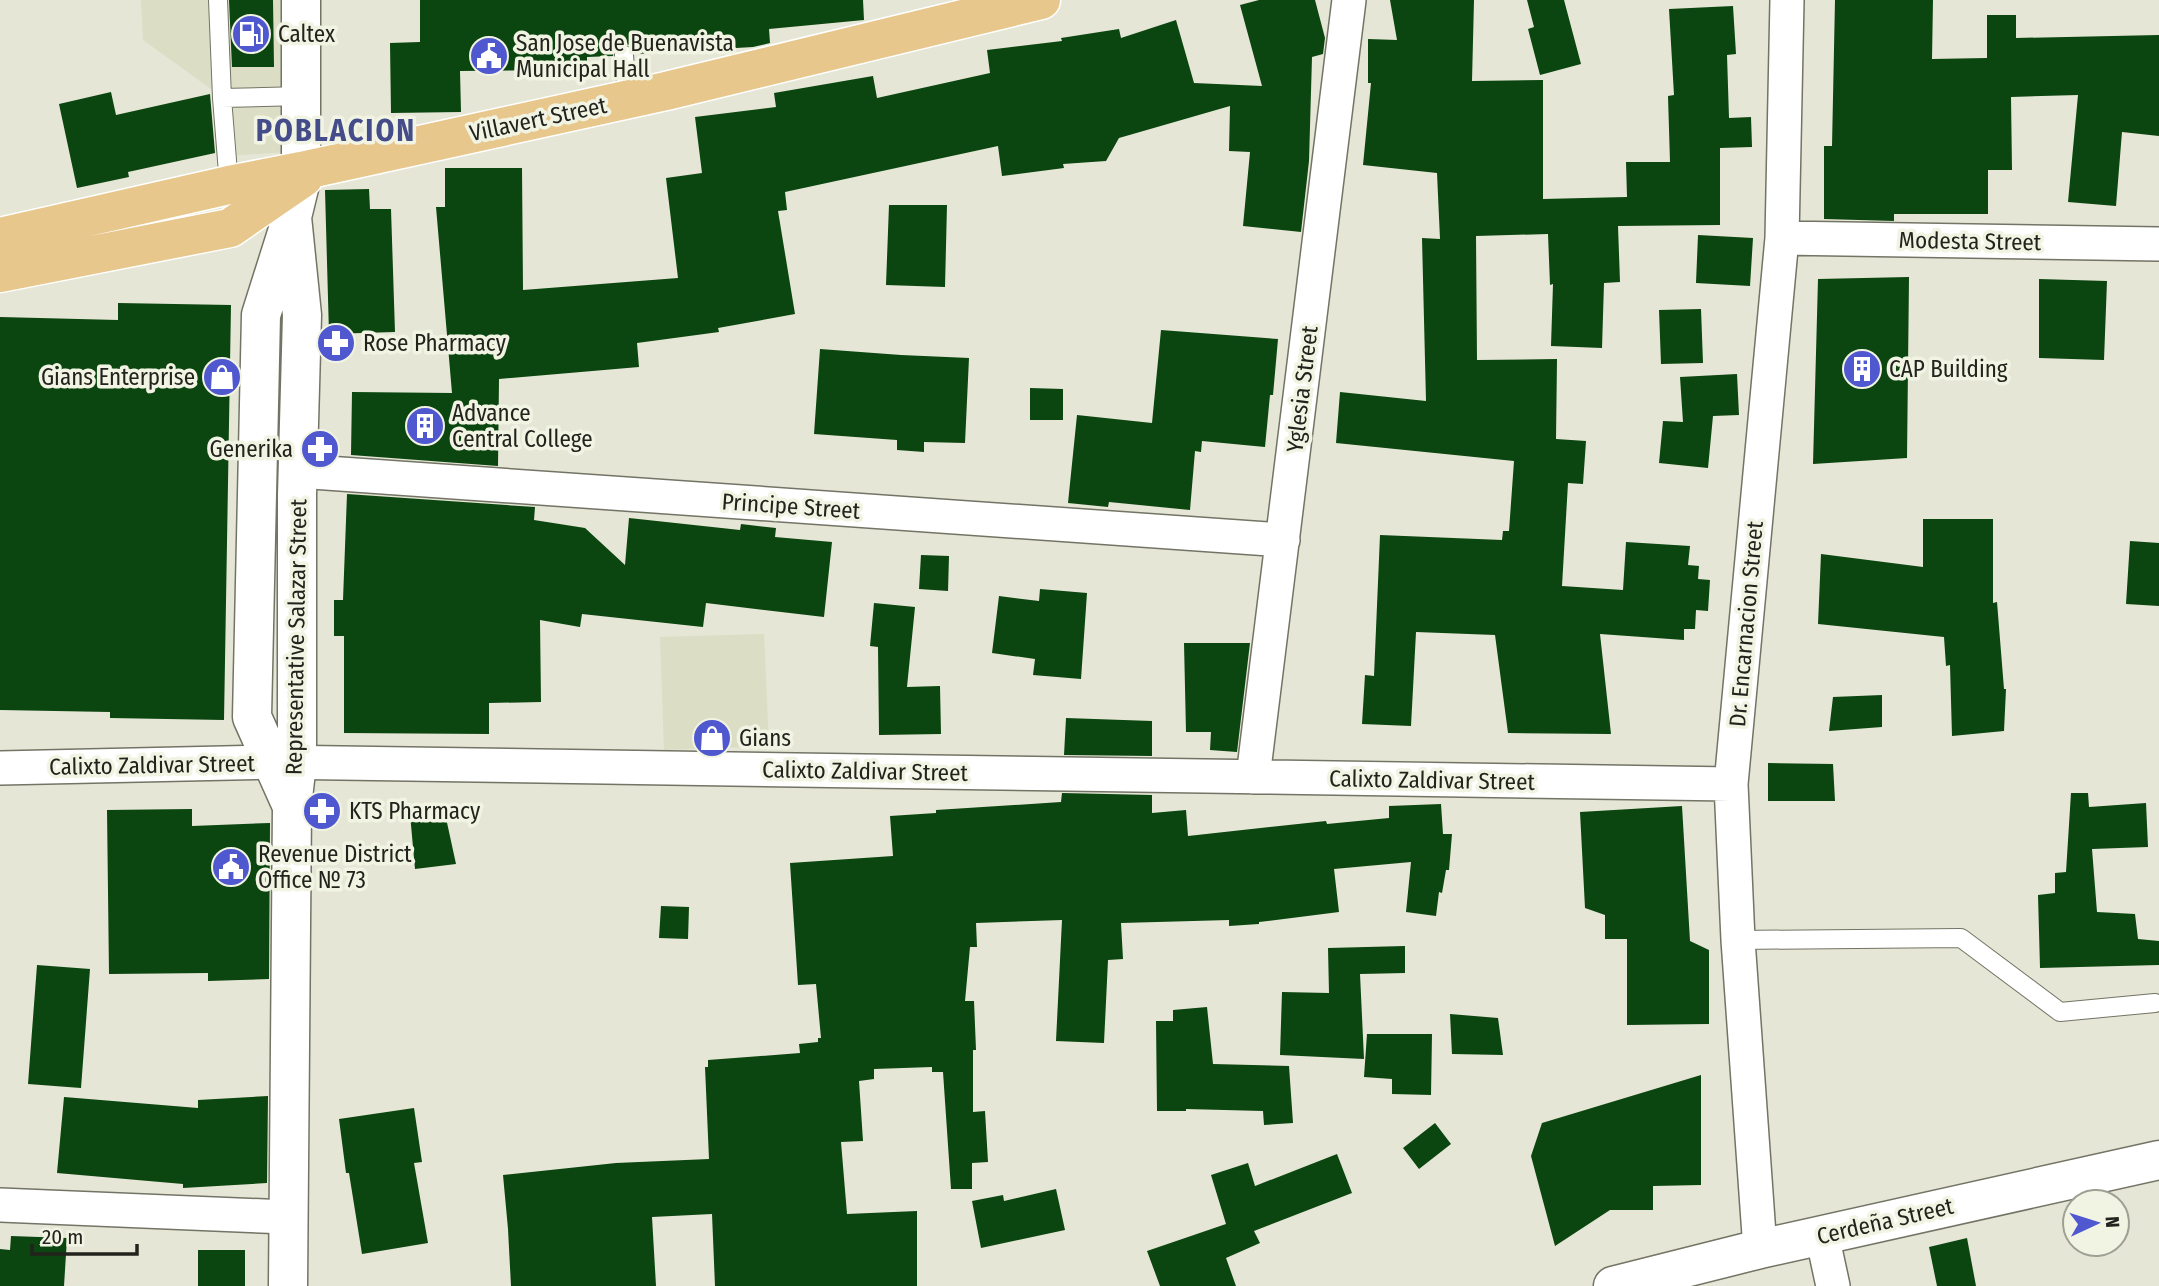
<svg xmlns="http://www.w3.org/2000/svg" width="2159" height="1286" viewBox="0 0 2159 1286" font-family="'Fira Sans Condensed',sans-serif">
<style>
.built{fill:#dbddc5}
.building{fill:#0b450f}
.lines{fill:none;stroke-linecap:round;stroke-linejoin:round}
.lane-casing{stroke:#737465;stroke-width:20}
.street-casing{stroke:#737465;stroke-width:36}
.secondary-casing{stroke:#737465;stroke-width:41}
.primary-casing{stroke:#fff;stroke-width:41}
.lane{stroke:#fff;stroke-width:18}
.street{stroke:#fff;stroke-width:33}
.secondary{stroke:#fff;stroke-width:38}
.primary{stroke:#e8c78d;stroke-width:38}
.labels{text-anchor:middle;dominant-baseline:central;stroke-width:7;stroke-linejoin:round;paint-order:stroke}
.poi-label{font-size:23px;fill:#22231d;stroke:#f2f4e3;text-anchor:start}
.street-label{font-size:23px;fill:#22231d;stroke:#f2f4e3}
.district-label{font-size:30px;font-weight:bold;letter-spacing:2px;fill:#444d8a;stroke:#f2f4e3}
</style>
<rect width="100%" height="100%" fill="#e5e6d5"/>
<path class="built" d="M 141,0 L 285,0 L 287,152 L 227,156 L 218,94 L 143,40 Z
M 764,634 L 769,746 L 664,750 L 660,637 Z"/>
<path class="building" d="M 229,0 L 273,0 L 274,67 L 232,67 Z
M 420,0 L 863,0 L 864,20 L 769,29 L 770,43 L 753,47 L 635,54 L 630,45 L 623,44 L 614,49 L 613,56 L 587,57 L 587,70 L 460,71 L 461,112 L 391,113 L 390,43 L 420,42 Z
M 1259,0 L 1315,0 L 1325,38 L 1323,54 L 1312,57 L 1309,161 L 1301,232 L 1243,226 L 1250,152 L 1229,151 L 1230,106 L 1119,138 L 1106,161 L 1063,164 L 1064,168 L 1002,176 L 998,146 L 785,192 L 787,210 L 778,211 L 795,314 L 718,328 L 719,332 L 637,343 L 639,367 L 499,379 L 498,466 L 351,455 L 352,392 L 452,393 L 436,207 L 445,207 L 445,168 L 522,168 L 523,290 L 678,278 L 666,178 L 702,173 L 695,117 L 776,107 L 774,93 L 873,76 L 877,98 L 990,73 L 987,50 L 1062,41 L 1061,38 L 1119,29 L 1121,38 L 1176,20 L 1194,83 L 1262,86 L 1240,5 Z
M 1390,0 L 1474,0 L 1472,81 L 1543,80 L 1543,199 L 1627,197 L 1626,162 L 1670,162 L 1668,96 L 1674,95 L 1669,9 L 1733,6 L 1736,54 L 1727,55 L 1729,118 L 1751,117 L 1752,147 L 1720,148 L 1720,225 L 1618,226 L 1620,282 L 1604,283 L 1602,348 L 1551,346 L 1553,284 L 1550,285 L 1548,234 L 1476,236 L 1477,360 L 1557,359 L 1556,439 L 1586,441 L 1583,484 L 1568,483 L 1562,586 L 1623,590 L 1626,542 L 1690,546 L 1688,565 L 1699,566 L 1698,579 L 1710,580 L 1708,611 L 1696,610 L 1695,629 L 1684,629 L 1684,640 L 1600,634 L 1611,734 L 1508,733 L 1495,635 L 1416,632 L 1411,726 L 1362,724 L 1365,675 L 1374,676 L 1380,535 L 1502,540 L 1503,531 L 1509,531 L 1514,461 L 1336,443 L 1340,392 L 1426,401 L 1422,238 L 1440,239 L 1437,173 L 1363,165 L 1371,83 L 1368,83 L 1368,39 L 1397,40 Z
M 1527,0 L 1564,0 L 1581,64 L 1540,75 L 1528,29 L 1534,27 Z
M 1835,0 L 1933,0 L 1932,59 L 1987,58 L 1987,15 L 2016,15 L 2016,38 L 2159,35 L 2159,136 L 2122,132 L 2116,206 L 2068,202 L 2078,95 L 2011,97 L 2012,170 L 1988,170 L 1988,214 L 1894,214 L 1894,221 L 1824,219 L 1824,146 L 1832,146 Z
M 111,92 L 116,115 L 210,94 L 215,153 L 128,172 L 129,177 L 77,188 L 59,104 Z
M 369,189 L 370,209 L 391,209 L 395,332 L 329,334 L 325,190 Z
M 889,205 L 947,205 L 945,287 L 886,285 Z
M 1698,235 L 1753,238 L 1750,286 L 1696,283 Z
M 1909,277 L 1907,458 L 1813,464 L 1818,279 Z
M 2039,279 L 2107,281 L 2104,360 L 2039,358 Z
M 118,303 L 231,305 L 224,720 L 110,718 L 110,712 L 0,710 L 0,317 L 118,320 Z
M 1701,309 L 1703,363 L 1661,364 L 1659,310 Z
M 1161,330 L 1278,339 L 1273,395 L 1270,395 L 1265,447 L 1202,441 L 1201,452 L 1195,451 L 1190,510 L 1109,502 L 1108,507 L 1068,503 L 1077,415 L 1152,423 Z
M 820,349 L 901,355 L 969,358 L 965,443 L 924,442 L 924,452 L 897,450 L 897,440 L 814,434 Z
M 1737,374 L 1739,415 L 1713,416 L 1708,468 L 1659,463 L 1663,421 L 1683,422 L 1680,377 Z
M 1030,388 L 1063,389 L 1063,420 L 1030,420 Z
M 347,494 L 535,507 L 534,520 L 585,528 L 625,565 L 629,518 L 740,530 L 741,524 L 776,528 L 775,537 L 832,542 L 824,617 L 706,603 L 703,627 L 582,614 L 580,627 L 540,620 L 541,702 L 489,703 L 489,734 L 344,733 L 344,636 L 334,636 L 334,600 L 343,600 Z
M 1923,519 L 1993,519 L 1993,603 L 1997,602 L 2004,689 L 2006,689 L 2004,731 L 1952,736 L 1950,665 L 1946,666 L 1944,637 L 1818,624 L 1821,554 L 1923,567 Z
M 2130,541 L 2159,543 L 2159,606 L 2126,604 Z
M 921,555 L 949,556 L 948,591 L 919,589 Z
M 1040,589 L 1087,593 L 1081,679 L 1033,675 L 1035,659 L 992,653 L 999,596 L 1039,601 Z
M 874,603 L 915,607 L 907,687 L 940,686 L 941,734 L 879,735 L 878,647 L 870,646 Z
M 1184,643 L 1250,643 L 1237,752 L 1210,750 L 1211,732 L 1186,732 Z
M 1882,695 L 1882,727 L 1829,731 L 1833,697 Z
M 1066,718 L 1152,721 L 1152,756 L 1064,755 Z
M 1768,763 L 1833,764 L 1835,801 L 1768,801 Z
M 1062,793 L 1152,795 L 1152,813 L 1186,810 L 1188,836 L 1326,821 L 1327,824 L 1389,818 L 1389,806 L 1441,804 L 1443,834 L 1452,834 L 1449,870 L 1446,870 L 1442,893 L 1439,892 L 1436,916 L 1406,912 L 1411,862 L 1334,869 L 1339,912 L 1259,922 L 1259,924 L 1229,926 L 1229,920 L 1121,923 L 1123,959 L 1108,960 L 1104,1043 L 1056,1041 L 1062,920 L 976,923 L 977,947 L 970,947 L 965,1001 L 974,1001 L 976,1050 L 973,1050 L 973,1112 L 985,1111 L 988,1162 L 972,1163 L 972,1189 L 951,1189 L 943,1072 L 932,1072 L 932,1067 L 874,1069 L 874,1079 L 859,1081 L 863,1141 L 841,1142 L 847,1214 L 917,1211 L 917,1286 L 715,1286 L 712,1214 L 652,1217 L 656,1286 L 511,1286 L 508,1229 L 503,1175 L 616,1163 L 709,1159 L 705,1067 L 708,1067 L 708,1060 L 800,1053 L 799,1044 L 818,1042 L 818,1038 L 821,1038 L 816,984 L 798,985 L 790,863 L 893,856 L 890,816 L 936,813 L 936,810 L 1061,802 Z
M 2071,793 L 2088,793 L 2089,807 L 2146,803 L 2148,847 L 2092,849 L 2097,912 L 2135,914 L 2138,939 L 2159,941 L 2159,965 L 2040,968 L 2038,895 L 2055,893 L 2055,873 L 2066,872 Z
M 1682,806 L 1690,941 L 1709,950 L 1709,1024 L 1627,1025 L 1627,939 L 1605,939 L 1605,915 L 1585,908 L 1580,812 Z
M 192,809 L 192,826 L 270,823 L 269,979 L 208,981 L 208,973 L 109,974 L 107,810 Z
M 410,814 L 446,818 L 456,864 L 415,869 Z
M 661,906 L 689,907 L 688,939 L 659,938 Z
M 1405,946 L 1405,973 L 1360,974 L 1364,1059 L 1280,1055 L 1282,992 L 1329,993 L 1328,948 Z
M 37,965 L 90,969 L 81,1088 L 28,1084 Z
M 1207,1007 L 1213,1064 L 1289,1066 L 1293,1123 L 1264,1125 L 1263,1111 L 1186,1109 L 1186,1111 L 1157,1111 L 1156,1021 L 1173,1021 L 1173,1010 Z
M 1450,1014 L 1498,1018 L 1503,1055 L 1452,1054 Z
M 1367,1034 L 1432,1034 L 1431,1095 L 1392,1094 L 1392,1079 L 1364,1077 Z
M 1701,1075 L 1701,1185 L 1653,1186 L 1653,1210 L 1610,1210 L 1555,1246 L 1531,1156 L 1542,1123 Z
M 268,1096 L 267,1183 L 183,1188 L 183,1184 L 57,1173 L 64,1097 L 198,1108 L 198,1100 Z
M 414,1108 L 422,1162 L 414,1163 L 428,1243 L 362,1254 L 349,1173 L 346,1173 L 339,1119 Z
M 1435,1123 L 1451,1144 L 1419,1169 L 1403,1148 Z
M 1337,1154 L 1352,1193 L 1254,1231 L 1260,1243 L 1226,1258 L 1236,1286 L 1160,1286 L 1147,1251 L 1226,1224 L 1211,1175 L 1248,1163 L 1255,1186 Z
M 1056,1189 L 1065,1230 L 981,1248 L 972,1201 L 1003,1195 L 1004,1201 Z
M 11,1236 L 67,1238 L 64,1286 L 0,1286 L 0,1249 L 10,1250 Z
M 1967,1238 L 1976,1286 L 1937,1286 L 1929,1247 Z
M 198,1250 L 245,1250 L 245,1286 L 198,1286 Z"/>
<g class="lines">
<defs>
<path id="lane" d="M 218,0 L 222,98 L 302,96
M 624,55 L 627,99
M 222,98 L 229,185
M 1738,940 L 1961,938 L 2060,1012 L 2155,1003"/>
<path id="street" d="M 1782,238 L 2159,244
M 298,471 L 1283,540
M 0,768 L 273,762 L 1731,784
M 1253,777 L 1349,0
M 0,1205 L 287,1217
M 1822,1235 L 1833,1286
M 1760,1249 L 1738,940 L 1731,784 L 1782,238 L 1787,0"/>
<path id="secondary" d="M 291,804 L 252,717 L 261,315 L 292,217 L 301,180 L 301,0
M 288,1286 L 292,806 L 297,763 L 297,495 L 302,315 L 292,217
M 1613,1286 L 1760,1249 L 2159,1160"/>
<path id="primary" d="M 0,237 L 229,185 L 301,171 L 666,91 L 1041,0
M 0,273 L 230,228 L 304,177"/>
</defs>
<use href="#lane" class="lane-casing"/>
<use href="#street" class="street-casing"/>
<use href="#secondary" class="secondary-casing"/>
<use href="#primary" class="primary-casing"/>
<use href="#lane" class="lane"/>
<use href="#street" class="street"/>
<use href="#secondary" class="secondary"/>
<use href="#primary" class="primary"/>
</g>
<defs>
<symbol id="fuel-disc" viewBox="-11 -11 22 22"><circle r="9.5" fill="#4f58ce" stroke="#f2f4e3"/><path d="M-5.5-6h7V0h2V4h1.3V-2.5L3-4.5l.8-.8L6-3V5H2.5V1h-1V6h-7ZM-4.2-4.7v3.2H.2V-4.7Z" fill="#fff"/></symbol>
<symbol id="civic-disc" viewBox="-11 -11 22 22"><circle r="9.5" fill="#4f58ce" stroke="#f2f4e3"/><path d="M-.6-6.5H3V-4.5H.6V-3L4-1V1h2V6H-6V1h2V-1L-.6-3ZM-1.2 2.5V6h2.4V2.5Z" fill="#fff"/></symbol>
<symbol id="pharmacy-disc" viewBox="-11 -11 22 22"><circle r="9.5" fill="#4f58ce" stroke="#f2f4e3"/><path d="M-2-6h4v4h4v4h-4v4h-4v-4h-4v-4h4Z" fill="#fff"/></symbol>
<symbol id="building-disc" viewBox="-11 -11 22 22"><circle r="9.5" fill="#4f58ce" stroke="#f2f4e3"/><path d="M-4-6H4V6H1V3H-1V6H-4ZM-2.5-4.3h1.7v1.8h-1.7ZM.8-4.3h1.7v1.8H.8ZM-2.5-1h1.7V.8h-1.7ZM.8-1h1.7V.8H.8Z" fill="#fff"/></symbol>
<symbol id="shop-disc" viewBox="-11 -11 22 22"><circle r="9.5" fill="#4f58ce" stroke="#f2f4e3"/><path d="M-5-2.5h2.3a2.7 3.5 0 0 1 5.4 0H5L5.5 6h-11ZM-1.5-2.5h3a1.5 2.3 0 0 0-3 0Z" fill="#fff"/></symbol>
</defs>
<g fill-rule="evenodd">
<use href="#fuel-disc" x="229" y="12" width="44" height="44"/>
<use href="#civic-disc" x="467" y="34" width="44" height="44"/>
<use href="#pharmacy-disc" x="314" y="321" width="44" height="44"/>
<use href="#building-disc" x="1840" y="347" width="44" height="44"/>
<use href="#shop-disc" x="200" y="355" width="44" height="44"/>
<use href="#building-disc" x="403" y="404" width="44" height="44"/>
<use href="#pharmacy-disc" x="298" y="427" width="44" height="44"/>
<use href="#shop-disc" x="690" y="716" width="44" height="44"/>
<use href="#pharmacy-disc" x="300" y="789" width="44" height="44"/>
<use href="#civic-disc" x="209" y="845" width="44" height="44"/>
</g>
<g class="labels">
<g class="poi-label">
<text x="278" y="34">Caltex</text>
<text x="516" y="43">San Jose de Buenavista<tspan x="516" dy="26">Municipal Hall</tspan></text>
<text x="363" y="343">Rose Pharmacy</text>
<text x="1889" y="369">CAP Building</text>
<text x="195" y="377" text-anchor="end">Gians Enterprise</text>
<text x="452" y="413">Advance<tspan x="452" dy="26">Central College</tspan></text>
<text x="293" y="449" text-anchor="end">Generika</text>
<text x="739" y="738">Gians</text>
<text x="349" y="811">KTS Pharmacy</text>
<text x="258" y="854">Revenue District<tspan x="258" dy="26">Office № 73</tspan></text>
</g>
<g class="street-label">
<text transform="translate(538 119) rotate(-12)">Villavert Street</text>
<text transform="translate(1970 241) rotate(1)">Modesta Street</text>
<text transform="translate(1302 389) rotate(-83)">Yglesia Street</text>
<text transform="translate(791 506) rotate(4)">Principe Street</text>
<text transform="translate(1746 624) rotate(-85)">Dr. Encarnacion Street</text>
<text transform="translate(296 637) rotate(-89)">Representative Salazar Street</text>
<text transform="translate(152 765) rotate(-1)">Calixto Zaldivar Street</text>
<text transform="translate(865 771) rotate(1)">Calixto Zaldivar Street</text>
<text transform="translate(1432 780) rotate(1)">Calixto Zaldivar Street</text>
<text transform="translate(1885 1221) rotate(-13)">Cerdeña Street</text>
</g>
<g class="district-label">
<text x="336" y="131">POBLACION</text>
</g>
</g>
<g transform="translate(2096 1223) rotate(86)"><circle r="33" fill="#f2f4e3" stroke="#9fa094" stroke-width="2"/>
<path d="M0-5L12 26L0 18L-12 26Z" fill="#4f58ce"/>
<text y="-10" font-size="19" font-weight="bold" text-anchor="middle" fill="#22231d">N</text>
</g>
<path d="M32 1244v10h105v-10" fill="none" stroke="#22231d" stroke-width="3.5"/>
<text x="42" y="1244" font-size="21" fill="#22231d" stroke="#f2f4e3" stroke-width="5" paint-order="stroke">20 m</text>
</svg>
